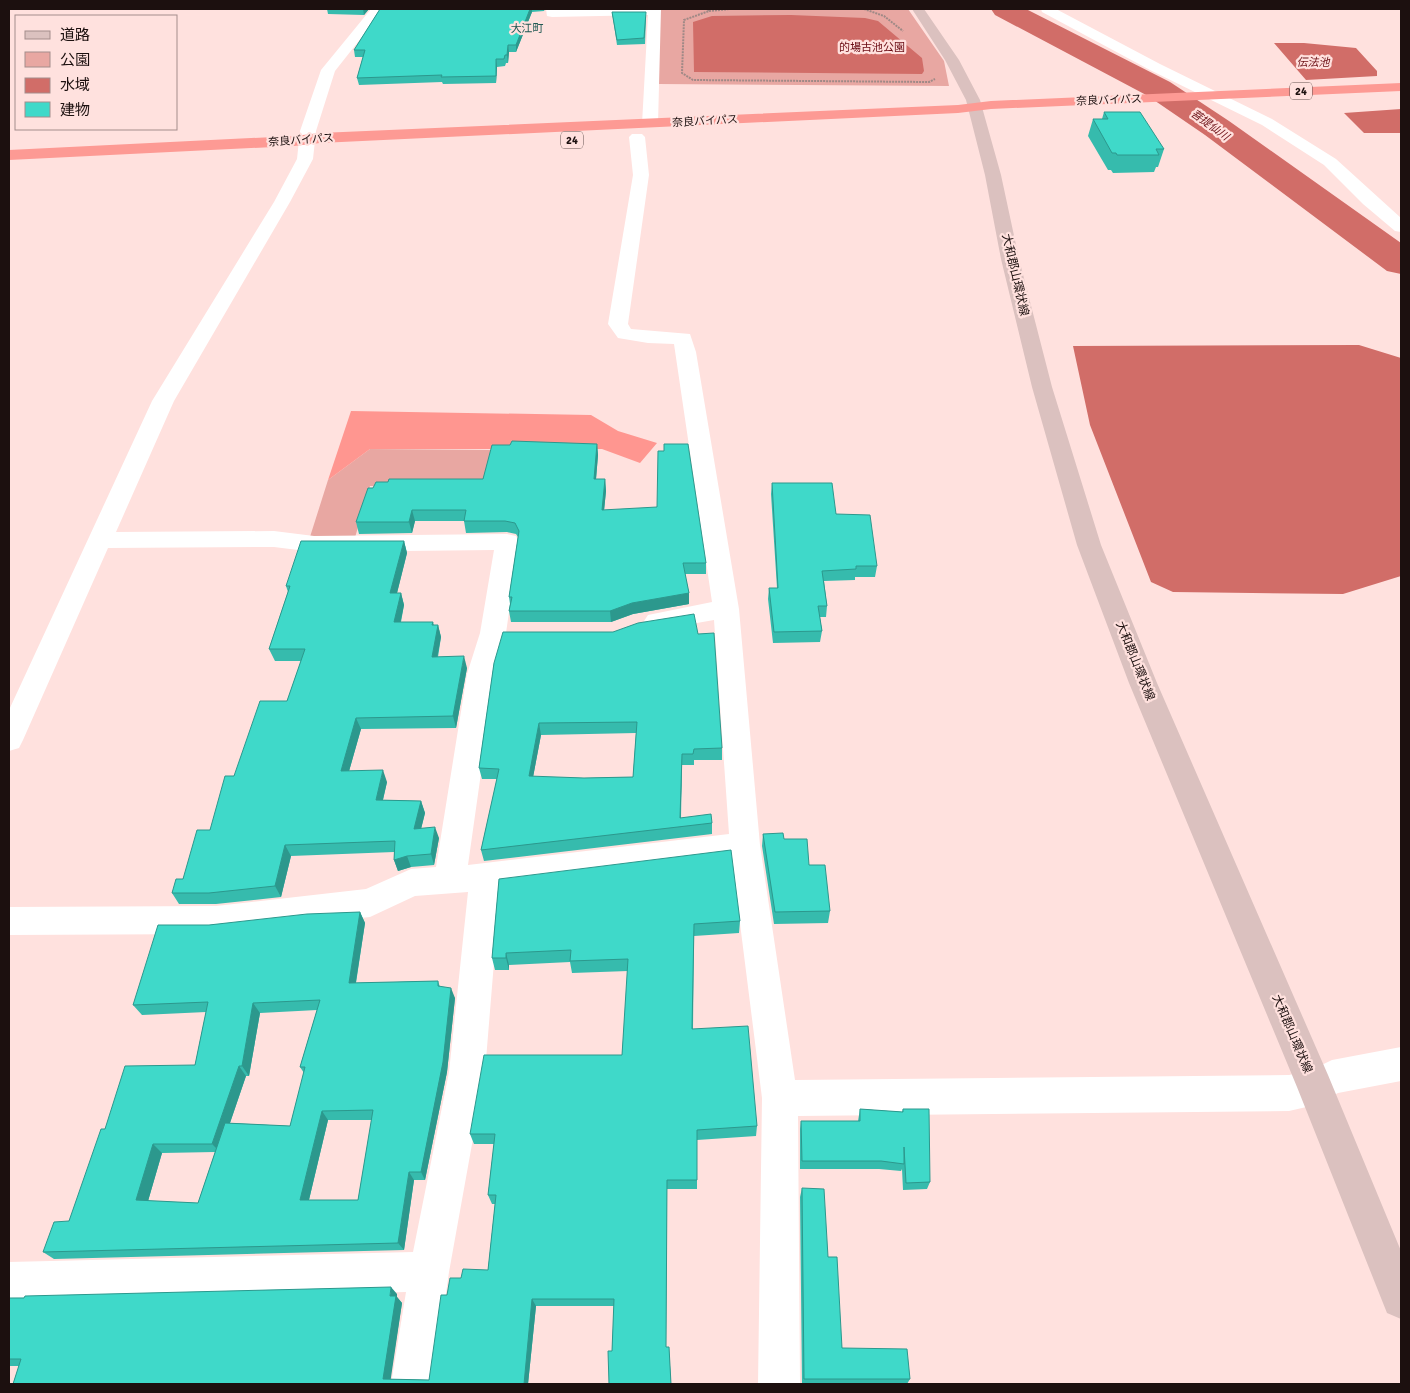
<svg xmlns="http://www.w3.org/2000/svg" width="1410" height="1393" viewBox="0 0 1410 1393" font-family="Signika,'Noto Sans JP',sans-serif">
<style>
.green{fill:#e8a7a2}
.forest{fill:#ff9690}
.water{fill:#d16d68}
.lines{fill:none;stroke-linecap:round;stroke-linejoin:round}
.river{fill:#d16d68;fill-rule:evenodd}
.path{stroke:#9f8986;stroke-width:2;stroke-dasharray:2 1;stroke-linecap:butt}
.street{fill:#fff;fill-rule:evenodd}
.secondary{fill:#dbc1bf;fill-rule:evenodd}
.highway{fill:#fd9a94;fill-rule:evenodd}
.wall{fill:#36bbad;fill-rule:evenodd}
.shaded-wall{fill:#2c988d}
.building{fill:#3fd9c9;stroke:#2c988d;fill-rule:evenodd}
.labels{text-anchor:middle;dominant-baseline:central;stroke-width:4.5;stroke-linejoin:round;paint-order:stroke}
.far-neighbourhood-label{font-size:11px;fill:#205953;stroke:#ffe1de}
.far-park-label{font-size:11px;fill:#690a12;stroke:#ffe1de}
.far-water-label{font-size:11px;font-style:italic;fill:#6b0e14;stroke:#ffe1de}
.shield{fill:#ffe1de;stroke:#604f4d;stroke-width:1}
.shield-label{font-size:11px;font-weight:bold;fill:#1c100f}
.far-street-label{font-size:11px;fill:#1c100f;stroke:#ffe1de}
.street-label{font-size:12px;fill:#1c100f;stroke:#ffe1de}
</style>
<rect width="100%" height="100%" fill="#ffe1de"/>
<path class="green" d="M 659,9 L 908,9 L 944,61 L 949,86 L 658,84 Z
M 370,449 L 491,450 L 484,487 L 370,486 L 354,541 L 309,540 L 328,480 Z"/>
<path class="forest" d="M 351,411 L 591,415 L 618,431 L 657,443 L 640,463 L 602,449 L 370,449 L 328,480 Z"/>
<path class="water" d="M 791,15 L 865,18 L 878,21 L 922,58 L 924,71 L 922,74 L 694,72 L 693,22 L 712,16 Z
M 1274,43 L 1304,43 L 1356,48 L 1377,71 L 1377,76 L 1306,80 Z
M 1401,109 L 1401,133 L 1364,133 L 1344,113 Z
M 1359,345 L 1401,358 L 1401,576 L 1343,594 L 1173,592 L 1151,582 L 1090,425 L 1073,346 Z"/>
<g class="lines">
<path class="river" d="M 991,9 L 1026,9 L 1170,82 L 1229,121 L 1401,243 L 1401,274 L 1387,271 L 1205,135 L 1148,96 L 995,15 Z"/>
<path class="path" d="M 708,9 L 709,11 L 684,20 L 682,73 L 693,80 L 929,82 L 935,79
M 785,9 L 816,9
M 864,9 L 884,16 L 903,31
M 709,11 L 730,9"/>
<path class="street" d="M 371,9 L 384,9 L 335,71 L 316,131 L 313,159 L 290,202 L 174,401 L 116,532 L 274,531 L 314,536 L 507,534 L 516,536 L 519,542 L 506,633 L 495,674 L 468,865 L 729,834 L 714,620 L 657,630 L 648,627 L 644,621 L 648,615 L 712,602 L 674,344 L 648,343 L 618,338 L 608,324 L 633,175 L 629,137 L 632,134 L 642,134 L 645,137 L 649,175 L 628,324 L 631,329 L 690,334 L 696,352 L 739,609 L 760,845 L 795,1080 L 1289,1075 L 1309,1071 L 1332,1060 L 1401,1047 L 1401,1081 L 1338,1093 L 1315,1105 L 1289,1111 L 798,1116 L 800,1384 L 758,1384 L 762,1098 L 732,860 L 500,889 L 485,1072 L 449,1272 L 433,1384 L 391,1384 L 406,1292 L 9,1302 L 9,1262 L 413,1252 L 449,1072 L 468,892 L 415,896 L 370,917 L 216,934 L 9,935 L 9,907 L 216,906 L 366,889 L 411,869 L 436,867 L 467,674 L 480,633 L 494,550 L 314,552 L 274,547 L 108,548 L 23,740 L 19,748 L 9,751 L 9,710 L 152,401 L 274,202 L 297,159 L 300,131 L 321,70 Z
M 546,9 L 661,9 L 658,124 L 655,127 L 645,127 L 642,124 L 648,15 L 552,17 L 547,16 Z
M 1041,9 L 1056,9 L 1160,64 L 1272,119 L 1336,159 L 1401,218 L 1401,232 L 1395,231 L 1363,204 L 1324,165 L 1262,125 L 1150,70 L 1042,12 Z"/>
<path class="secondary" d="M 912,9 L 924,9 L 959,60 L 980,100 L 1001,175 L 1019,259 L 1052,387 L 1101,545 L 1157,683 L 1328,1075 L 1401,1251 L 1401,1319 L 1387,1313 L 1297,1087 L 1129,683 L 1077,545 L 1032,387 L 1001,259 L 985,175 L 966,100 L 945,60 Z"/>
<path class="highway" d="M 1401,83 L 1401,91 L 991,109 L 958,113 L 320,143 L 294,146 L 9,160 L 9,150 L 294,136 L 320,133 L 958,105 L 991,101 Z"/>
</g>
<path class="wall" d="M 327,9 L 369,9 L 364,15 L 328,14 Z
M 380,9 L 545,9 L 544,11 L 532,12 L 516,52 L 509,52 L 508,63 L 506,63 L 505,66 L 497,67 L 496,83 L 443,84 L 442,82 L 359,85 L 357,78 L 363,57 L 355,57 L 354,50 Z
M 612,12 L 646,17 L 645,44 L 617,45 Z
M 1104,112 L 1164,149 L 1158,167 L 1156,167 L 1154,172 L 1113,173 L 1111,170 L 1108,170 L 1088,136 L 1093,119 L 1102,119 Z
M 597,444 L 598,455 L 596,479 L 605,479 L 606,491 L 604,510 L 706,563 L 706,574 L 685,574 L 689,593 L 689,604 L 633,614 L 611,622 L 511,622 L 509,611 L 510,604 L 509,597 L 518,537 L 516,534 L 507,532 L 466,533 L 464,521 L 415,521 L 412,533 L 359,534 L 356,522 L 483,479 L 510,445 Z
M 772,483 L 836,514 L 877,566 L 875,577 L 855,577 L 855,580 L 824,581 L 827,606 L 826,617 L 820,617 L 822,631 L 820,642 L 773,643 L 768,599 L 769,588 L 777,588 L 771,494 Z
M 404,541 L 407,553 L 397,593 L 401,593 L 404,605 L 401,622 L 433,622 L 434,625 L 438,625 L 441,637 L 438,657 L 467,668 L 456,728 L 361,729 L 349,771 L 387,782 L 383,800 L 421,801 L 425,813 L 421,829 L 439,838 L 434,865 L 411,867 L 398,871 L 394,860 L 394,852 L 291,856 L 281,897 L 216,904 L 179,904 L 172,893 L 183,879 L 210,830 L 234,776 L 287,701 L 301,661 L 275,661 L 269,649 L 288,592 L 286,586 Z
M 494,663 L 722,748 L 722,760 L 694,760 L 694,765 L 682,765 L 681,818 L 712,823 L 712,834 L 484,861 L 481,850 L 497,779 L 482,779 L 479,768 ZM 636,733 L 633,777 L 584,778 L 533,777 L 541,735 Z
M 763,834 L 784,839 L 809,865 L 830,911 L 828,923 L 774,924 L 762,846 Z
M 499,879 L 740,921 L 739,933 L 694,936 L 693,1029 L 757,1126 L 756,1136 L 697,1140 L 697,1189 L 667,1189 L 666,1347 L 669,1347 L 671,1384 L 609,1384 L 612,1351 L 614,1306 L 536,1306 L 528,1384 L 13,1384 L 19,1366 L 9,1366 L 9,1298 L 397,1294 L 397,1297 L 402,1303 L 390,1379 L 429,1380 L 447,1295 L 461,1278 L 488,1270 L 495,1204 L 492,1204 L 488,1195 L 494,1144 L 474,1144 L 470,1134 L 622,1055 L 628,971 L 572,973 L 570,962 L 509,965 L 509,970 L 495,970 L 492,958 Z
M 360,912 L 365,923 L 356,983 L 438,981 L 440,987 L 455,998 L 447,1072 L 425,1180 L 414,1180 L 404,1250 L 54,1259 L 43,1252 L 69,1221 L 105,1129 L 195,1065 L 206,1012 L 142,1015 L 133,1005 L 209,925 ZM 317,1010 L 300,1067 L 304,1073 L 290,1126 L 230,1123 L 246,1076 L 249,1076 L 260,1013 ZM 328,1120 L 372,1120 L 358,1200 L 309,1200 ZM 215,1152 L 198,1203 L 148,1201 L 162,1153 Z
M 860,1109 L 902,1112 L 903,1109 L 930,1182 L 927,1189 L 903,1190 L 902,1169 L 901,1171 L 879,1169 L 800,1169 L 800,1129 L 801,1121 L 858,1121 Z
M 802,1188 L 828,1257 L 842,1348 L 910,1379 L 907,1384 L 802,1384 L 800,1197 Z"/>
<path class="shaded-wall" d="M 363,9 L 369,9 L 364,15 Z
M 530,9 L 532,9 L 532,12 L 516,52 L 516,45 Z
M 508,45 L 509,52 L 508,63 L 507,55 Z
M 496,59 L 497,67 L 496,83 Z
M 597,444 L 598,455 L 595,491 L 594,479 Z
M 605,479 L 606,491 L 603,521 L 602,510 Z
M 412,510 L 415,521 L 412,533 L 409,522 Z
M 404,541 L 407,553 L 394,605 L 390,593 Z
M 401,593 L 404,605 L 398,634 L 394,622 Z
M 689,593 L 689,604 L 633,614 L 611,622 L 610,611 L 632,603 Z
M 438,625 L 441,637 L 435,669 L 432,657 Z
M 464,656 L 467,668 L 456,728 L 453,716 Z
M 356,718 L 361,729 L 346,782 L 341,771 Z
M 539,723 L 541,735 L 531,788 L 529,776 Z
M 682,754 L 682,765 L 680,829 L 680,818 Z
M 383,770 L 387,782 L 380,812 L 376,800 Z
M 421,801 L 425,813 L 418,841 L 414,829 Z
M 435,827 L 439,838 L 434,865 L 431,854 Z
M 285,845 L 291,856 L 281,897 L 275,886 Z
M 407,856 L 411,867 L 398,871 L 394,860 Z
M 360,912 L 365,923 L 354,994 L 349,983 Z
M 506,953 L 509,965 L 509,970 L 506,958 Z
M 451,988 L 455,998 L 447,1072 L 425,1180 L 421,1172 Z
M 253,1003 L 260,1013 L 249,1076 L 242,1066 Z
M 239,1066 L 246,1076 L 220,1152 L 212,1144 Z
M 322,1111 L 328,1120 L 307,1208 L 300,1200 Z
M 153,1144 L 162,1153 L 146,1208 L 136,1200 Z
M 409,1172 L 414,1180 L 404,1250 L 398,1243 Z
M 391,1287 L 397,1294 L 397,1297 L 402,1303 L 390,1384 L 383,1379 Z
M 532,1299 L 536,1306 L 528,1384 L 524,1384 Z"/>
<path class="building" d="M 380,9 L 530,9 L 516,45 L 508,45 L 507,55 L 505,55 L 504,59 L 496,59 L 496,76 L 441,77 L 442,75 L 357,78 L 365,50 L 354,50 Z
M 612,12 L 646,12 L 644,38 L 617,40 Z
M 1104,112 L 1140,112 L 1164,149 L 1156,149 L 1159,155 L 1117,155 L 1116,153 L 1112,153 L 1093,119 L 1108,119 Z
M 512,441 L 597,444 L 594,479 L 605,479 L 602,510 L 657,507 L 658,451 L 664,451 L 664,444 L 688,444 L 706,563 L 683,563 L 689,593 L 632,603 L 610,611 L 509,611 L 512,597 L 509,597 L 519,531 L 515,523 L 505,521 L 464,521 L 466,510 L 412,510 L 409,522 L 356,522 L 368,488 L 373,488 L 376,482 L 388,482 L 389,479 L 483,479 L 492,445 L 510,445 Z
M 772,483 L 832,483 L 836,514 L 870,515 L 877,566 L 856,566 L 856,569 L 822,571 L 827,606 L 818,606 L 822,631 L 774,632 L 769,588 L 778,588 Z
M 301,541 L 404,541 L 390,593 L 401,593 L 394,622 L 433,622 L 432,625 L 438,625 L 432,657 L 464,656 L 453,716 L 356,718 L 341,771 L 383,770 L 376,800 L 421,801 L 414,829 L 435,827 L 431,854 L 407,856 L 394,860 L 395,841 L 285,845 L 275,886 L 209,893 L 172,893 L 176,879 L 183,879 L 197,830 L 210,830 L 225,776 L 234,776 L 260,701 L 287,701 L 305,649 L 269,649 L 290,586 L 286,586 Z
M 694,614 L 698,634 L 714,633 L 722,748 L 694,749 L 693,754 L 682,754 L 680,818 L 711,814 L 712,823 L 481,850 L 499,769 L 479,768 L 494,663 L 503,632 L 613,632 L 638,623 ZM 637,722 L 633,777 L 584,778 L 529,776 L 539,723 Z
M 783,833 L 784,839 L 807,839 L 809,865 L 825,865 L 830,911 L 775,912 L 763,834 Z
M 731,850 L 740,921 L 694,924 L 692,1029 L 748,1026 L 757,1126 L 697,1130 L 697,1180 L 667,1180 L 666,1347 L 669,1347 L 671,1384 L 609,1384 L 608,1351 L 612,1351 L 614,1299 L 532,1299 L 524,1384 L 13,1384 L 21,1359 L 9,1359 L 9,1298 L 24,1298 L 25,1296 L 391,1287 L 390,1296 L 396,1296 L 383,1379 L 429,1380 L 441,1295 L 447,1295 L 450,1278 L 461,1278 L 463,1269 L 488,1270 L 496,1195 L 488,1195 L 495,1134 L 470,1134 L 484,1055 L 622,1055 L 628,959 L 570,961 L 571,950 L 506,953 L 506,958 L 492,958 L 499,879 Z
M 360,912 L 349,983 L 438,981 L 438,986 L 451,988 L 443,1062 L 421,1172 L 409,1172 L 398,1243 L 43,1252 L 54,1222 L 69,1221 L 101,1129 L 105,1129 L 125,1066 L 195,1065 L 208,1002 L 133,1005 L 158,925 L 209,925 L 307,914 ZM 320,1000 L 300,1067 L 305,1067 L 290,1126 L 225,1123 L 198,1203 L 136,1200 L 153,1144 L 212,1144 L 239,1066 L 242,1066 L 253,1003 ZM 373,1110 L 358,1200 L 300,1200 L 322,1111 Z
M 860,1109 L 903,1112 L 903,1109 L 929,1109 L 930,1182 L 906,1183 L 904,1147 L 904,1164 L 881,1161 L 802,1161 L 801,1121 L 860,1121 Z
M 802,1188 L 824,1189 L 828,1257 L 837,1257 L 842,1348 L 907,1349 L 910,1379 L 804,1379 Z"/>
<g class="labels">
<g class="far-neighbourhood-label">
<text x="527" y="28">大江町</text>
</g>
<g class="far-park-label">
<text x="872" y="47">的場古池公園</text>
</g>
<g class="far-water-label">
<text x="1313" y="62">伝法池</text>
<text transform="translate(1210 125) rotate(36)">菩提仙川</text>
</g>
<g class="shield">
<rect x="1290" y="82.5" width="22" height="17" rx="4"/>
<rect x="561" y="131.5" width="22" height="17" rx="4"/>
</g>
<g class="shield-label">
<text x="1301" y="91">24</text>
<text x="572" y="140">24</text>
</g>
<g class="far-street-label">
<text transform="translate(1109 100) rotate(-2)">奈良バイパス</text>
<text transform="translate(705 121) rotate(-3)">奈良バイパス</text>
<text transform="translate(301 140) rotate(-4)">奈良バイパス</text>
</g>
<g class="street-label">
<text transform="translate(1015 275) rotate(77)">大和郡山環状線</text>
<text transform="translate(1135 661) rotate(68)">大和郡山環状線</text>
<text transform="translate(1292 1034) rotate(67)">大和郡山環状線</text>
</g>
</g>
<rect width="1410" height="1393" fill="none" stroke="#1c100f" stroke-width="20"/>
<rect x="15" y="15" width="162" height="115" fill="#ffe1de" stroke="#a48d8b"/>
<rect x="25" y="31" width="25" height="8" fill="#dbc1bf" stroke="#a48d8b"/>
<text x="60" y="40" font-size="15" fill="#1c100f">道路</text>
<rect x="25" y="52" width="25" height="15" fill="#e8a7a2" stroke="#a48d8b"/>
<text x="60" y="65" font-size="15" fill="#1c100f">公園</text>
<rect x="25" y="78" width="25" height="15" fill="#d16d68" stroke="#a48d8b"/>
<text x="60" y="90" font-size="15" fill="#1c100f">水域</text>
<rect x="25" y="102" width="25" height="15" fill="#3fd9c9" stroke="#a48d8b"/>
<text x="60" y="115" font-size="15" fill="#1c100f">建物</text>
</svg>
